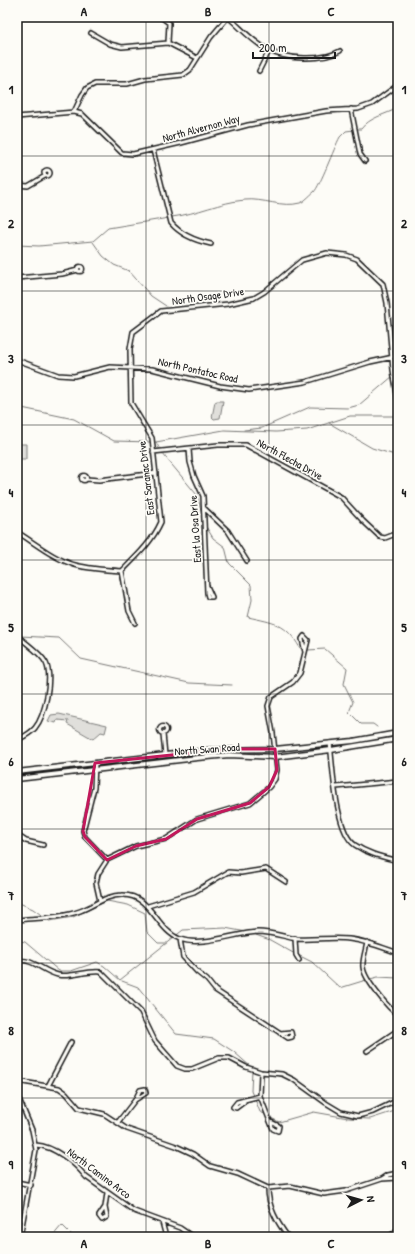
<svg xmlns="http://www.w3.org/2000/svg" width="415" height="1254" viewBox="0 0 415 1254" font-family="'Patrick Hand',sans-serif">
<style>
.green{fill:#e0dfdb;stroke:#7e7e7c}
.lines{fill:none;stroke-linecap:round;stroke-linejoin:round}
.stream{stroke:#797876;stroke-width:1}
.minor-casing{stroke:#1c1c1c;stroke-width:6}
.major-casing{stroke:#1c1c1c;stroke-width:7}
.minor{stroke:#fdfcf7;stroke-width:3}
.major{stroke:#fdfcf7;stroke-width:4}
.marked{fill:none;stroke:#c2185b;stroke-width:3;stroke-linejoin:round}
.grid{fill:none;stroke:#1c1c1c;stroke-width:1;stroke-opacity:0.55}
.labels{text-anchor:middle;dominant-baseline:central;stroke-width:3.5;stroke-linejoin:round;paint-order:stroke}
.street-label{font-size:11px;fill:#1c1c1c;stroke:#fdfcf7}
.neatline{fill:none;stroke:#1c1c1c;stroke-width:1.5}
.grid-label{font-size:13px;text-anchor:middle;font-weight:bold;fill:#1c1c1c}
</style>
<rect width="100%" height="100%" fill="#fdfcf7"/>
<filter id="ink" filterUnits="userSpaceOnUse"><feTurbulence type="fractalNoise" baseFrequency=".025" numOctaves="2"/><feDisplacementMap in="SourceGraphic" scale="8" xChannelSelector="R" yChannelSelector="G"/><feConvolveMatrix kernelMatrix="1 2 1 2 8 2 1 2 1" color-interpolation-filters="sRGB"/></filter>
<g filter="url(#ink)">
<path class="green" d="M 217,401 L 223,401 L 220,418 L 214,419 L 212,417 L 215,402 Z
M 17,444 L 26,444 L 26,459 L 17,459 Z
M 59,714 L 107,725 L 105,733 L 101,732 L 93,739 L 67,724 L 68,721 L 57,720 L 56,723 L 48,721 L 51,715 Z"/>
<g class="lines">
<path class="stream" d="M 357,129 L 361,129 C 370,117 385,115 398,108
M 172,217 C 197,214 220,202 245,200 C 263,198 282,208 300,203 C 304,202 310,195 314,192 C 320,186 334,148 340,137 L 346,131 L 354,130
M 93,242 L 103,256 L 114,265 L 129,271 L 151,296 L 166,306
M 17,245 L 39,246 L 93,241 L 108,228 L 169,218
M 17,407 L 74,419 L 114,441 L 151,442
M 329,423 L 372,448 L 398,456
M 244,430 L 262,428 L 310,407 L 348,408 L 359,405 L 393,376
M 156,442 L 160,450
M 156,442 L 224,430 L 276,432 L 307,430 L 350,416 L 398,416
M 162,453 L 197,495 L 203,518
M 205,525 L 213,538 L 225,547 L 229,563 L 251,585 L 252,600 L 248,617 C 274,623 286,623 300,648 L 303,649
M 20,636 L 59,638 L 81,659 L 189,683 L 232,685
M 308,650 L 325,649 L 347,668 L 344,684 L 353,702 L 349,712 L 361,724 L 373,724 L 377,727
M 17,902 L 33,909 L 44,917
M 47,919 L 49,921 L 73,917 L 107,901 L 128,905 L 145,913 L 147,932 L 158,943 L 166,943
M 253,934 L 270,940 L 295,954
M 17,940 L 25,942 L 59,971 L 71,971 L 97,962 L 104,966 L 120,980 L 183,930 L 225,928 L 246,932
M 298,955 L 312,962 L 340,988 L 366,980
M 370,979 L 378,977 L 398,978
M 122,981 L 138,987 L 176,1034 L 214,1039 L 234,1052 L 251,1067
M 252,1070 L 251,1091 L 253,1096
M 255,1099 L 260,1112 L 267,1115
M 269,1117 L 279,1122 L 314,1112 L 348,1118 L 370,1119 L 398,1110
M 52,1237 L 62,1225 L 74,1237"/>
<defs>
<path id="minor" d="M 161,17 L 169,23 L 168,43
M 228,17 C 241,28 253,42 268,50 C 286,60 323,61 340,51
M 91,33 L 110,44 L 122,47 L 168,43 L 197,58
M 259,71 L 269,51
M 351,109 L 360,154 L 365,161
M 74,112 L 82,95 L 87,88 L 95,84 L 127,84 L 145,79 L 183,75 L 190,70 L 211,37 L 228,17
M 17,117 L 74,112 L 82,114 L 122,153 L 133,154 L 181,143 L 248,125 L 326,111 L 358,109 L 372,104 L 398,85
M 153,150 L 171,223 C 181,235 197,241 211,244
M44 173a3 3 0 1 1 6 0a3 3 0 1 1-6 0Z
M 17,185 L 28,186 L 45,176
M77.5 269a2.5 2.5 0 1 1 5 0a2.5 2.5 0 1 1-5 0Z
M 17,278 L 62,274 L 78,270
M 17,360 L 58,375 L 74,376 L 110,367 L 152,369 L 220,386 L 249,390 L 305,382 L 370,362 L 398,356
M 189,449 L 190,462 L 194,476 L 203,496 L 207,593 L 208,597 L 212,597 L 207,586
M 153,452 L 218,445 L 246,445 L 341,497 L 363,521 L 380,537 L 385,538 L 398,533
M81.5 478a2.5 2.5 0 1 1 5 0a2.5 2.5 0 1 1-5 0Z
M 87,479 L 99,480 L 156,473
M 204,508 L 228,531 L 247,561
M 17,532 C 35,543 54,559 75,565 C 90,569 106,570 122,571
M 135,623 L 129,611 L 122,571 C 137,556 152,542 161,522 L 152,438 L 131,403 L 130,349 L 133,332 L 161,311 L 228,304 L 254,298 L 264,292 L 302,260 L 327,253 L 346,255 L 357,259 L 383,284 L 387,303 L 393,370 L 398,401
M 17,635 C 26,644 40,652 46,663 C 53,678 45,716 35,728 C 30,734 23,737 17,740
M159.5 730a3.5 3.5 0 1 1 7 0a3.5 3.5 0 1 1-7 0Z
M 163,734 L 165,755
M 330,743 C 333,767 335,832 355,845 C 368,854 383,857 398,861
M 95,763 L 94,788 L 83,831 L 85,837 L 107,860
M 336,787 L 398,781
M 17,835 L 26,841 L 43,845
M 100,901 L 96,883 L 98,874 L 107,860 L 136,846 L 166,839 L 197,819 L 250,803 L 269,787 L 275,779 L 277,770 L 273,733 L 268,706 L 271,697 L 293,682 L 300,673 L 308,640 L 304,636 L 302,639 L 305,652
M 148,906 L 194,892 L 228,872 L 241,873 L 266,869 L 286,882
M 17,920 C 38,918 60,918 80,911 C 94,906 106,895 122,895 C 151,894 156,930 180,939 C 202,947 235,933 258,932 C 272,932 284,937 297,939 C 314,940 332,937 349,939 C 366,941 382,947 398,953
M 295,938 L 296,955 L 299,960
M 180,939 L 183,957 L 197,972 L 207,980 L 215,990 L 288,1038 L 292,1037 L 291,1032 L 280,1033
M 367,942 C 366,950 362,960 363,967 C 364,979 388,1008 398,1015
M 17,950 L 17,993
M 17,961 C 33,958 42,971 58,975 C 70,978 87,970 101,972 L 141,1012 L 155,1041 L 177,1066 L 185,1069 L 192,1069 L 219,1058 L 229,1058 L 246,1067 L 261,1072 L 282,1074 L 294,1080 L 326,1103 L 341,1112 L 358,1116 L 373,1112 L 398,1100
M 367,1051 L 398,1030
M 261,1072 L 260,1096 L 273,1129 L 278,1131 L 279,1126 L 271,1122
M 17,1081 L 59,1088 L 66,1093 L 79,1108 L 104,1114 L 127,1129 L 176,1146 L 193,1154 L 210,1166 L 238,1174 L 268,1188 L 290,1186 L 324,1194 L 346,1191 L 382,1179 L 388,1175 L 398,1173
M 48,1086 L 71,1042
M 17,1094 L 32,1130 L 36,1150 L 20,1237
M 244,1102 L 236,1108 L 233,1107 L 237,1102 L 260,1096
M 118,1122 L 135,1100 L 140,1090 L 145,1089 L 146,1093 L 135,1100
M 36,1145 C 54,1146 75,1163 86,1177 L 134,1211 L 180,1228 L 193,1237
M 382,1179 L 398,1178
M 17,1182 L 31,1185
M 268,1188 C 268,1207 277,1222 288,1237
M 105,1207 L 99,1216 L 102,1220 L 107,1217 L 105,1207 L 107,1193
M 162,1222 L 166,1237
M 389,1237 L 398,1229"/>
<path id="major" d="M 17,772 L 209,750 L 275,749 L 353,741 L 398,733
M 17,779 L 197,758 L 229,755 L 275,757 L 331,750 L 398,739"/>
</defs>
<use href="#minor" class="minor-casing"/>
<use href="#major" class="major-casing"/>
<use href="#minor" class="minor"/>
<use href="#major" class="major"/>
</g>
</g>
<path class="marked" d="M 229,749 L 275,749 L 277,770 L 269,787 L 250,803 L 197,819 L 166,839 L 136,846 L 107,860 L 85,837 L 83,831 L 95,763 Z"/>
<path class="grid" d="M 146,17 L 146,1237M 269,17 L 269,1237M 17,156 L 398,156M 17,291 L 398,291M 17,425 L 398,425M 17,560 L 398,560M 17,694 L 398,694M 17,829 L 398,829M 17,963 L 398,963M 17,1098 L 398,1098"/>
<g class="labels">
<g class="street-label">
<text transform="translate(201 128) rotate(-15)">North Alvernon Way</text>
<text transform="translate(208 296) rotate(-8)">North Osage Drive</text>
<text transform="translate(198 370) rotate(13)">North Pontatoc Road</text>
<text transform="translate(290 459) rotate(29)">North Flecha Drive</text>
<text transform="translate(146 478) rotate(-97)">East Saranac Drive</text>
<text transform="translate(195 529) rotate(-94)">East la Osa Drive</text>
<text transform="translate(207 749) rotate(-4)">North Swan Road</text>
<text transform="translate(99 1173) rotate(37)">North Camino Arco</text>
</g>
</g>
<rect width="415" height="1254" fill="none" stroke="#fdfcf7" stroke-width="44"/>
<g transform="translate(361 1200) rotate(84)" stroke="#fdfcf7" stroke-width="3" paint-order="stroke">
<path d="M0-3L7 15L0 10L-7 15Z" fill="#1c1c1c"/>
<text y="-6" font-size="11" font-weight="bold" text-anchor="middle" fill="#1c1c1c">N</text>
</g>
<path d="M253 52v6h82v-6" fill="none" stroke="#1c1c1c" stroke-width="2"/>
<text x="259" y="52" font-size="12" fill="#1c1c1c" stroke="#fdfcf7" stroke-width="3" paint-order="stroke">200 m</text>
<rect x="22" y="22" width="371" height="1210" class="neatline"/>
<g class="grid-label">
<text x="84" y="16">A</text>
<text x="208" y="16">B</text>
<text x="331" y="16">C</text>
<text x="11" y="94">1</text>
<text x="404" y="94">1</text>
<text x="11" y="228">2</text>
<text x="404" y="228">2</text>
<text x="11" y="363">3</text>
<text x="404" y="363">3</text>
<text x="11" y="497">4</text>
<text x="404" y="497">4</text>
<text x="11" y="632">5</text>
<text x="404" y="632">5</text>
<text x="11" y="766">6</text>
<text x="404" y="766">6</text>
<text x="11" y="900">7</text>
<text x="404" y="900">7</text>
<text x="11" y="1035">8</text>
<text x="404" y="1035">8</text>
<text x="11" y="1169">9</text>
<text x="404" y="1169">9</text>
<text x="84" y="1248">A</text>
<text x="208" y="1248">B</text>
<text x="331" y="1248">C</text>
</g>
</svg>
